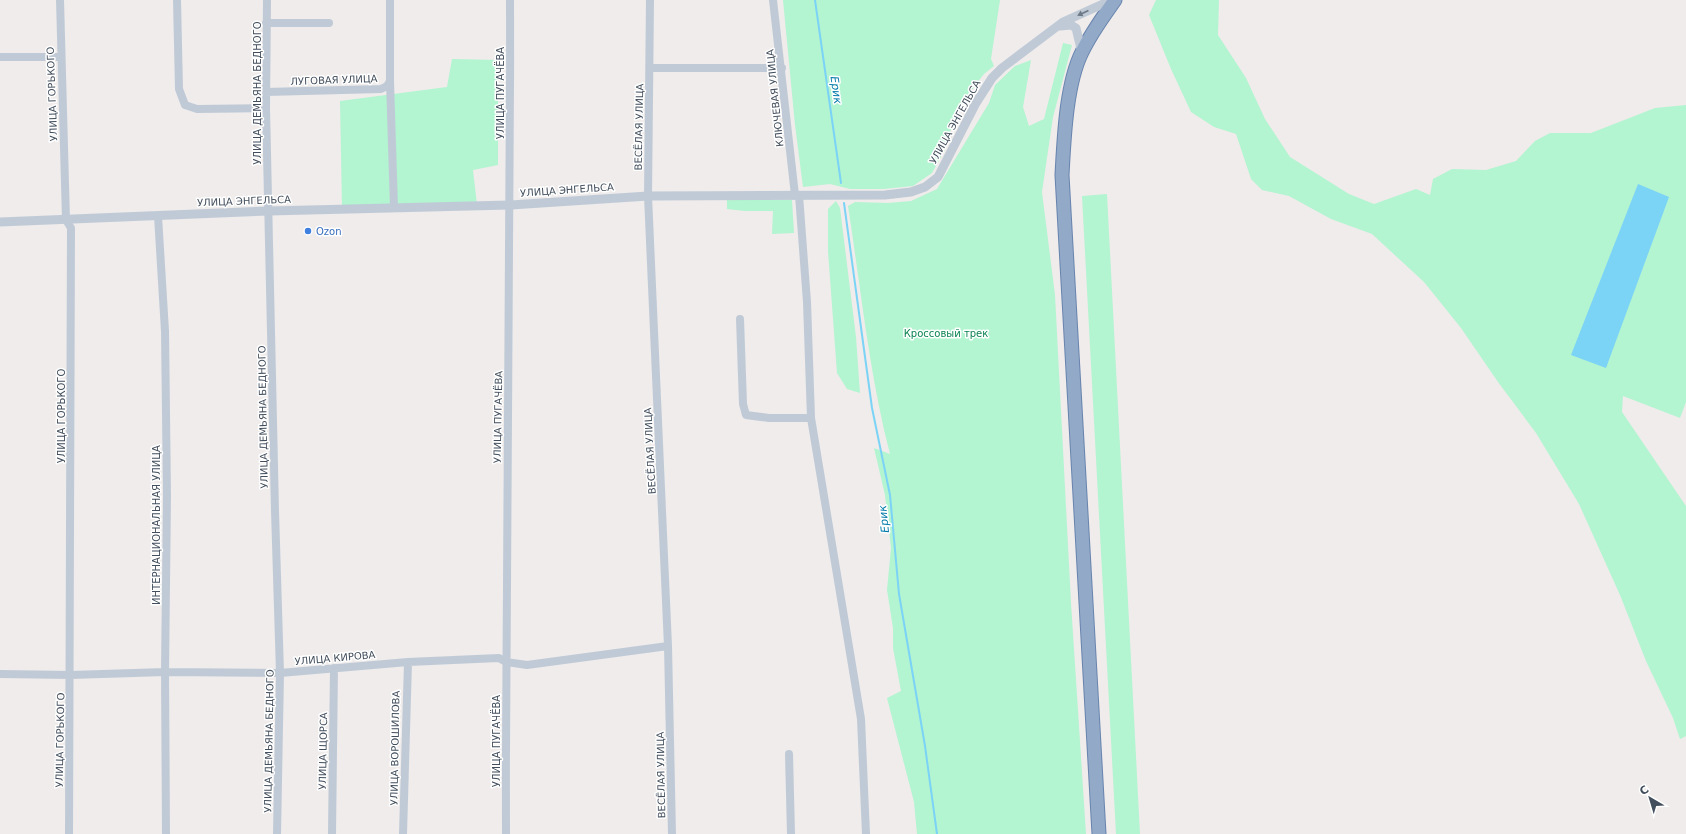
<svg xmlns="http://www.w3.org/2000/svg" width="1686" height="834" viewBox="0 0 1686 834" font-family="'DejaVu Sans',sans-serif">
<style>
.green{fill:#b3f4d1}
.water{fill:#7bd3f6}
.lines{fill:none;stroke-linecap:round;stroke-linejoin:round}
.stream{stroke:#7bd3f6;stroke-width:2}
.trunk-casing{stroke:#6884ae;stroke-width:15}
.minor{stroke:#c0cad6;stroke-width:8}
.tertiary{stroke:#c0cad6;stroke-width:9}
.trunk{stroke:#92a9c8;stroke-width:13}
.oneway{fill:#6e7987}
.shop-dot{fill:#3f7fe0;stroke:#fff;stroke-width:1.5}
.labels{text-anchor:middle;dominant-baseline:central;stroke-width:3;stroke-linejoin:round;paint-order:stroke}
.street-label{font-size:10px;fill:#424e5c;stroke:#fff}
.shop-label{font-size:10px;fill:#366cbe;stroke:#fff;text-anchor:start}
.park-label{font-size:10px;fill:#0b8451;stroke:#fff}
.water-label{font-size:11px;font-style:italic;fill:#017aa9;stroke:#fff}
</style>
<rect width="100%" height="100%" fill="#efeceb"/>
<path class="green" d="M 783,0 L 1000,0 L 991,59 L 994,66 L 984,74 L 967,96 L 952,123 L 948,144 L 932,173 L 913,186 L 884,189 L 850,189 L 830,184 L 803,187 L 795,125 Z
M 1156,0 L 1219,0 L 1218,35 L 1246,78 L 1265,119 L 1290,157 L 1349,194 L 1374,204 L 1416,189 L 1430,195 L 1433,179 L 1452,169 L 1486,170 L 1516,161 L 1535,141 L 1550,133 L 1591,133 L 1655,108 L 1686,105 L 1686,402 L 1680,418 L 1623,396 L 1622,412 L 1686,506 L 1686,736 L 1680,739 L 1673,718 L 1646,661 L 1620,595 L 1579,504 L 1536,433 L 1498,382 L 1461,328 L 1424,282 L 1372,234 L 1331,219 L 1289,196 L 1262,190 L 1251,179 L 1236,134 L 1214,127 L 1191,112 L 1171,69 L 1149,15 Z
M 1063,43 L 1072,45 L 1053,117 L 1042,192 L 1055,295 L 1071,603 L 1086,834 L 917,834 L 914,802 L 887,698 L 901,691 L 893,648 L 893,628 L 887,590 L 891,548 L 885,495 L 874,448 L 890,454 C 869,373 861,289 848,206 L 855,202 L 888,203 L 911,201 L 937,189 L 989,103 L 995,85 L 1015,66 L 1031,60 L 1023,107 L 1029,126 L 1044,119 Z
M 452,59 L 498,60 L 498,165 L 473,170 L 477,205 L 342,209 L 340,101 L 447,87 Z
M 1107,194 L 1140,834 L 1116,834 L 1082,196 Z
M 727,199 L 792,200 L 794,233 L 772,234 L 773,211 L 745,211 L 727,209 Z
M 836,201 L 840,208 L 856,337 L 860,393 L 847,389 L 837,373 L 828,251 L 828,209 Z"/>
<path class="water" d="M 1638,184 L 1669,197 L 1606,368 L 1571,355 Z"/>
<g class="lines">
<path class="stream" d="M 815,0 L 841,183
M 844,203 L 872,408 L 890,495 L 899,594 L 925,746 L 937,834"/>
<defs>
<path id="trunk" d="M 1099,834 L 1062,175 C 1064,139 1066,84 1082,52 C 1091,33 1103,17 1115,0"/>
</defs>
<use href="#trunk" class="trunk-casing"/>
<path class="minor" d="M 60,0 L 66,220 L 71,228 L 69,834
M 177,0 L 179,89 L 185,105 L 197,109 L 266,108
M 267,0 L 266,108 L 275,511 L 280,673 L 277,834
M 650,0 L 648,196 L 668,646 L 672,834
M 773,0 L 795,195
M 266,23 L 329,23
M 0,57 L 60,57
M 650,68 L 782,68
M 390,81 L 394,208
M 266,92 L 381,89 L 387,86 L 390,81 L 390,0
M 799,195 L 807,302 L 811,418 L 861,719 L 866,834
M 158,216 L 165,331 L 167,496 L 165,672 L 166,834
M 740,319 L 743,404 L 746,415 L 769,418 L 811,418
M 0,674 L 71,675 L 165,672 L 280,673 L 408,662 L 499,658 L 506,662 L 527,665 L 668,646
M 789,754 L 791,834
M 332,834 L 334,668
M 403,834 L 408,662
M 506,834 C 505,556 511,278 510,0"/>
<path class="tertiary" d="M 1060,26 L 1071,25 L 1076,28 L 1082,53
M 0,222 L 269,211 L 511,205 L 648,196 L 885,195 L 911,192 L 925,187 L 938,177 L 976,103 L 992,78 L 1002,68 L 1055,28 L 1063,22 L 1112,0"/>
<use href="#trunk" class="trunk"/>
</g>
<defs><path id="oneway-solid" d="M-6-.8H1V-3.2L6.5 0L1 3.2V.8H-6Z"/></defs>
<use class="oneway" href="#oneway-solid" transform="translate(1083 13) rotate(155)"/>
<circle class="shop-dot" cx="308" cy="231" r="4"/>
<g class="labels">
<g class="street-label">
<text transform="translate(334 80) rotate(-2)">ЛУГОВАЯ УЛИЦА</text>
<text transform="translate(257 93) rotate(-90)">УЛИЦА ДЕМЬЯНА БЕДНОГО</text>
<text transform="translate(500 93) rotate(-90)">УЛИЦА ПУГАЧЁВА</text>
<text transform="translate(52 94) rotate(-92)">УЛИЦА ГОРЬКОГО</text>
<text transform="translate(775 98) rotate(-96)">КЛЮЧЕВАЯ УЛИЦА</text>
<text transform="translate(955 122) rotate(-61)">УЛИЦА ЭНГЕЛЬСА</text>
<text transform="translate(639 127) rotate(-89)">ВЕСЁЛАЯ УЛИЦА</text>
<text transform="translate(567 190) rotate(-4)">УЛИЦА ЭНГЕЛЬСА</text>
<text transform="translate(244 201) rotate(-2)">УЛИЦА ЭНГЕЛЬСА</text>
<text transform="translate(61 416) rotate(-90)">УЛИЦА ГОРЬКОГО</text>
<text transform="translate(263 417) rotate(-91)">УЛИЦА ДЕМЬЯНА БЕДНОГО</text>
<text transform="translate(498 417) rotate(-89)">УЛИЦА ПУГАЧЁВА</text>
<text transform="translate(650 451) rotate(-93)">ВЕСЁЛАЯ УЛИЦА</text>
<text transform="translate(156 525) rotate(-90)">ИНТЕРНАЦИОНАЛЬНАЯ УЛИЦА</text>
<text transform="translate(335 658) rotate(-5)">УЛИЦА КИРОВА</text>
<text transform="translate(60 740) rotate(-89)">УЛИЦА ГОРЬКОГО</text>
<text transform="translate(269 741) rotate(-89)">УЛИЦА ДЕМЬЯНА БЕДНОГО</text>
<text transform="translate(496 741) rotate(-90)">УЛИЦА ПУГАЧЁВА</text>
<text transform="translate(395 748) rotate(-89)">УЛИЦА ВОРОШИЛОВА</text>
<text transform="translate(323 751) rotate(-89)">УЛИЦА ЩОРСА</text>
<text transform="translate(661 775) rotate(-91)">ВЕСЁЛАЯ УЛИЦА</text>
</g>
<g class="shop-label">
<text x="316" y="231">Ozon</text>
</g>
<g class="park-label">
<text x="946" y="333">Кроссовый трек</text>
</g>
<g class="water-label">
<text transform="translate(836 90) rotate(82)">Ерик</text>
<text transform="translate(884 519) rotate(-96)">Ерик</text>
</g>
</g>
<g transform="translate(1650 798) rotate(322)" stroke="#ffffff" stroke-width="3" paint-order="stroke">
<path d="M0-3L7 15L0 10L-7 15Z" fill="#424e5c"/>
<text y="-6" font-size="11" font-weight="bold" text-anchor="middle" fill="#424e5c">С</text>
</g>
</svg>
